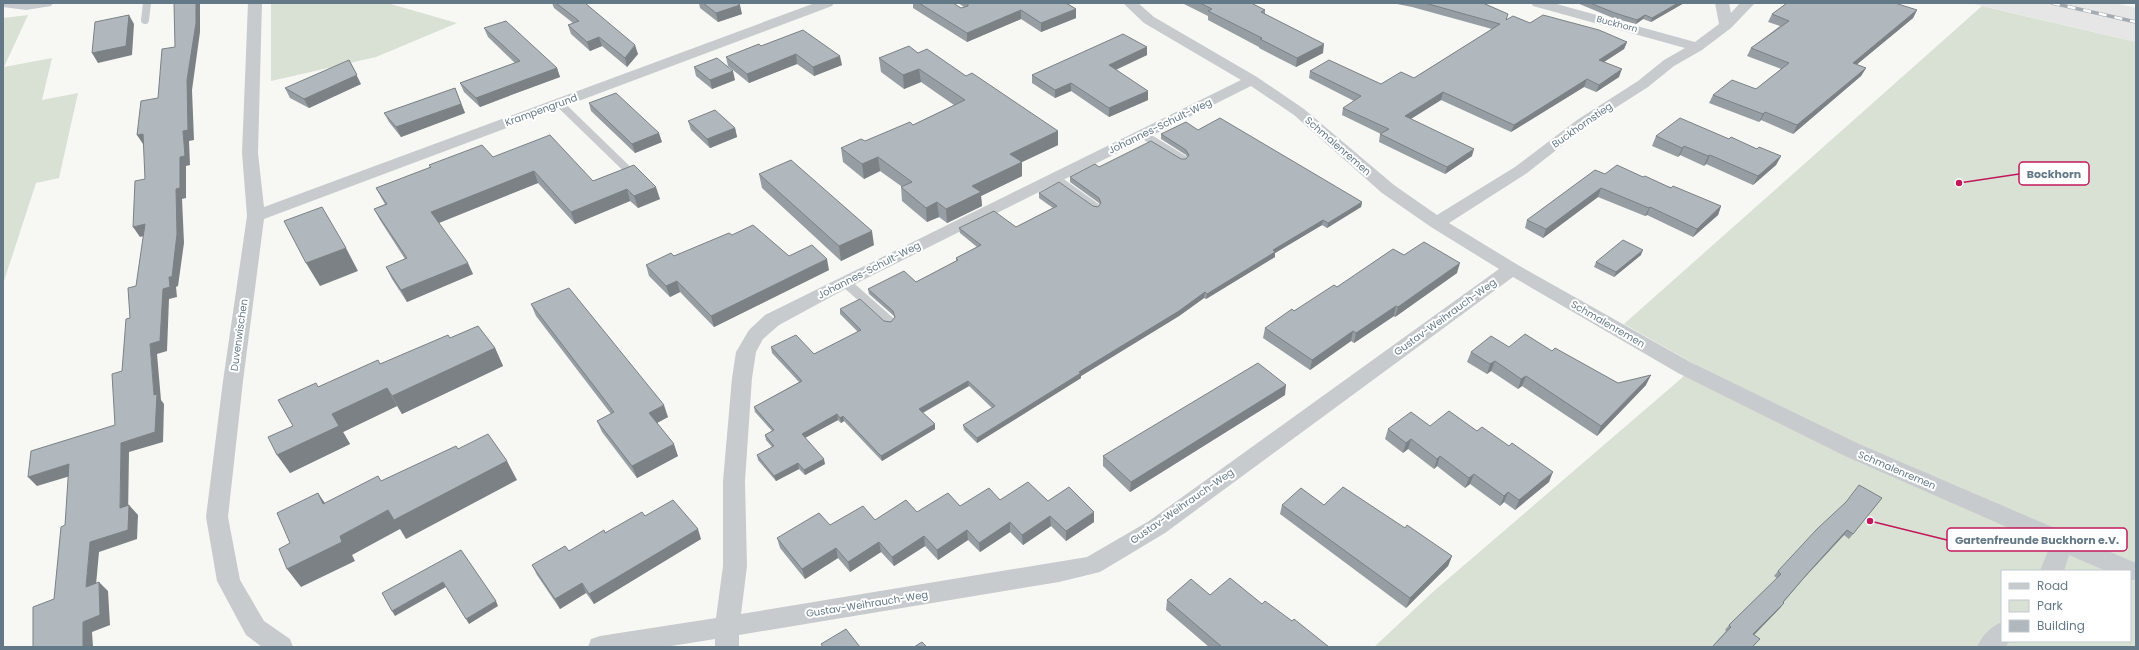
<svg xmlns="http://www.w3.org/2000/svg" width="2139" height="650" viewBox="0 0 2139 650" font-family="Poppins,sans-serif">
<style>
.built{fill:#e5e6e5}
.green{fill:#d9e0d4;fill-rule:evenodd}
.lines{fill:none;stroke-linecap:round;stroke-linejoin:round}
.service-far1{stroke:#c7cbce;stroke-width:8}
.service{stroke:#c7cbce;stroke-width:10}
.minor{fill:#c7cbce;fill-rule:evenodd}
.rail-casing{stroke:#a5acb1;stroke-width:3.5}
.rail{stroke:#fff;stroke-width:2.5;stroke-dasharray:8;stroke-linecap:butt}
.wall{fill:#979ea3}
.shaded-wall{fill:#7b8184}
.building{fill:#b0b8bd;stroke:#7b8184}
.labels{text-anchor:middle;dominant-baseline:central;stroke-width:4;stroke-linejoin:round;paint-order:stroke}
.far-street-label{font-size:9px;fill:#647987;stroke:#fff}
.street-label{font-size:10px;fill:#647987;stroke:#fff}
.leader{fill:none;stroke:#c2185b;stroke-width:1.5}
.callout-dot{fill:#c2185b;stroke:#fff;stroke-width:1.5}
.callout{fill:#fff;stroke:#c2185b;stroke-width:1.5}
.callout-label{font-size:11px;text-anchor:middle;font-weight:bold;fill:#647987}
</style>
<rect width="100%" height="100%" fill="#f7f7f4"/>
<path class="built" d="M 1970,3 L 2115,3 L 2136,8 L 2136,42 Z"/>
<path class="green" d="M 271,3 L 387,3 L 457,23 L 376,57 L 271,81 Z
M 1982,6 L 2136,42 L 2136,647 L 1374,647 L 1434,591 L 1676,383 L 1696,365 L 1624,324 ZM 2002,571 L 2130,571 L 2130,641 L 2002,641 Z
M 28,15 L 4,67 L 52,58 L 42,100 L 78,93 L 59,178 L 36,183 L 3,284 L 3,18 Z"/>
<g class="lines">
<path class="service-far1" d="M 145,20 L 147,3
M 559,103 L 627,169
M 1142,134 L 1183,159
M 1054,177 L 1096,207"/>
<path class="service" d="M 845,282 L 889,321"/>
<path class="minor" d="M 3,3 L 53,3 L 51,6 L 26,10 L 3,7 Z
M 248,3 L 262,3 L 258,153 L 264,207 L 815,3 L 834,3 L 832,6 L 264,219 L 243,381 L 228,517 L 240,580 L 264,621 L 290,639 L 293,647 L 262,647 L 246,635 L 217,581 L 206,517 L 223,381 L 247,216 L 242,153 Z
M 1123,3 L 1138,3 L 1154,17 L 1257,77 L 1304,109 L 1394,185 L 1437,215 L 1515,167 L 1577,120 L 1638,81 L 1664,60 L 1685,48 L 1533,6 L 1531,3 L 1553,3 L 1695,42 L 1719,24 L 1715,3 L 1729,3 L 1731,13 L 1740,3 L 1755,3 L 1731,28 L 1702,50 L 1674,66 L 1648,87 L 1587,126 L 1527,173 L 1449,223 L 1518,265 L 1692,363 L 1859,444 L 2136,563 L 2136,579 L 2130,581 L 2130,571 L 2106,571 L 2069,555 L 2064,571 L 2040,571 L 2050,546 L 1845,456 L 1678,373 L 1513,277 L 1165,533 L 1100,572 L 1059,582 L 739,635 L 739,647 L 715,647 L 715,639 L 665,647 L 588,647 L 591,639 L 600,636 L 716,618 L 723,566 L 723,481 L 732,378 L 736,352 L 749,330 L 765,315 L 1241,80 L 1144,23 ZM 1251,86 L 1294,115 L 1382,193 L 1431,227 L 1499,269 L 1149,521 L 1087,557 L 741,614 L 747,566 L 745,481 L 752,378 L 756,352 L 763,339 L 779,325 L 851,286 Z
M 2002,622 L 2002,641 L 2010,641 L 2005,647 L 1977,647 C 1982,636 1990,627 2002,622 Z"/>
<defs>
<path id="rail" d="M 2052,3 L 2136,22"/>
</defs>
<use href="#rail" class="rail-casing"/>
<use href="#rail" class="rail"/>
</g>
<path class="wall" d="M 552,3 L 585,3 L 638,54 L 627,67 L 602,46 L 590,51 L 571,34 L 568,25 L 573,23 L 554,8 Z
M 699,3 L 737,3 L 742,14 L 718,22 L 700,8 Z
M 913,3 L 953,3 L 961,8 L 964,7 L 958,3 L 1066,3 L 1076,9 L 1076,18 L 1041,32 L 1021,19 L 967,42 L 913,8 Z
M 1182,3 L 1251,3 L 1265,10 L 1265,14 L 1323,53 L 1296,67 L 1259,48 L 1259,47 L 1208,20 L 1208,16 Z
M 1392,3 L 1487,3 L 1487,5 L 1507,20 L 1530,23 L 1627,42 L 1624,49 L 1604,62 L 1619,77 L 1596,92 L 1584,87 L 1511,132 L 1441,100 L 1411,119 L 1472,156 L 1445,174 L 1379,142 L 1380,134 L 1381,134 L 1342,115 L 1343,108 L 1354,101 L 1309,78 L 1310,71 L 1381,84 L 1414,78 L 1492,29 L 1412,7 Z
M 1577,3 L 1684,3 L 1651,22 L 1643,19 L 1636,24 L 1613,18 Z
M 1917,10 L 1913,18 L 1856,65 L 1866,68 L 1861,76 L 1793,134 L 1761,120 L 1759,122 L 1709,103 L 1713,95 L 1756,89 L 1781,69 L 1747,56 L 1751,48 L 1780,26 L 1768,22 L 1772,14 Z
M 484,28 L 557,68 L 560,77 L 511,95 L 480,107 L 464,92 L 460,83 L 515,63 L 488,37 Z
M 761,46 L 842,65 L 814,76 L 797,64 L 749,83 L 728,66 L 726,57 Z
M 1147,47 L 1147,55 L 1116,70 L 1148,100 L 1109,117 L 1071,91 L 1055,98 L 1032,83 L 1032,75 Z
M 918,53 L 966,76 L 1058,131 L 1058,145 L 1022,162 L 1022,176 L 981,196 L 982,206 L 947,223 L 939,217 L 927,222 L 902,201 L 901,186 L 880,171 L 864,179 L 843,162 L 841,148 L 865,141 L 913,125 L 954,105 L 921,82 L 904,89 L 881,72 L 879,58 Z
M 694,67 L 735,80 L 712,89 L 696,76 Z
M 361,84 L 309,108 L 290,98 L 285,88 Z
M 455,88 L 465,113 L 401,137 L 389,122 L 384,113 Z
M 589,103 L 662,142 L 635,153 L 591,111 Z
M 688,121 L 735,128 L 737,137 L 710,148 L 691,130 Z
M 1198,130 L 1362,202 L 1361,207 L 1327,228 L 1322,225 L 1275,253 L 1275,257 L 1206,299 L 1204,298 L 1179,316 L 1081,376 L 1081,378 L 977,443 L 964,430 L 963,425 L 992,408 L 969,386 L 923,413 L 935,424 L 935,429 L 882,461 L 844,421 L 841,423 L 838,420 L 805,438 L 825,464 L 805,475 L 799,469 L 776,481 L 758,460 L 757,455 L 772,447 L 766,440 L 765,435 L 772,431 L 755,412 L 754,407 L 799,382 L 772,353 L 771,347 L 814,354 L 858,332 L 840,314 L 840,309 L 884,321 L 891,322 L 894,318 L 894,316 L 869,294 L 868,289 L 916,282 L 956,261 L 956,258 L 977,247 L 960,233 L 959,228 L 1016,227 L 1053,208 L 1039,198 L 1039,193 L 1093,206 L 1098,207 L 1100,205 L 1099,203 L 1070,182 L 1070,177 L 1099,167 L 1181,159 L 1186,159 L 1187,157 L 1186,155 L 1161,139 L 1161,134 Z
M 1656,136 L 1729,139 L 1757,149 L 1781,156 L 1776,165 L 1753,185 L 1706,164 L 1704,166 L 1680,155 L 1678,157 L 1652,146 Z
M 493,157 L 593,181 L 634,165 L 660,199 L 638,208 L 630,201 L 575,224 L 538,183 L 439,223 L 473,274 L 407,302 L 392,279 L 386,267 L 405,259 L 380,220 L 374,209 L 385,204 L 382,199 L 376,188 L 430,168 L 429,165 Z
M 759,174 L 874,245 L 841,261 L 762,188 Z
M 1605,174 L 1643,177 L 1721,206 L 1718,215 L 1693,237 L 1647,215 L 1645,216 L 1598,197 L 1543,238 L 1525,228 L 1527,220 Z
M 732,235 L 789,256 L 829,270 L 714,327 L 680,292 L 670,297 L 649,276 L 646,265 L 674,256 Z
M 1404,255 L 1457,273 L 1395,317 L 1394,316 L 1354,343 L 1351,341 L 1310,370 L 1263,338 L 1265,328 L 1294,311 L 1337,287 Z
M 1641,255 L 1614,277 L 1594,267 L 1596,262 Z
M 531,304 L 668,417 L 657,423 L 678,456 L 637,478 L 602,432 L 597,421 L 611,414 L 536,316 Z
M 450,338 L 495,348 L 503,366 L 402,414 L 397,406 L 343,432 L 350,444 L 290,473 L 293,426 L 318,387 L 380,364 Z
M 1509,347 L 1552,351 L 1618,383 L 1646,385 L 1597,436 L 1522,386 L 1518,389 L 1491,371 L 1487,374 L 1467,362 L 1471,352 Z
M 1285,395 L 1130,492 L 1103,466 L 1103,456 Z
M 1430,426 L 1549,482 L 1515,510 L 1504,502 L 1500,506 L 1470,484 L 1465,488 L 1437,466 L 1434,469 L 1408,449 L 1403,453 L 1385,439 L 1388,429 Z
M 1882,498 L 1849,539 L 1844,535 L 1804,578 L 1783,603 L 1784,603 L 1780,608 L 1754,635 L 1760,639 L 1753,647 L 1712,647 L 1726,631 L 1725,630 L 1729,625 L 1777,578 L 1774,576 L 1778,571 Z
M 1000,500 L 1048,501 L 1094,522 L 1066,541 L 1051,526 L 1023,545 L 1010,532 L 980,552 L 968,540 L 938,560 L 925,546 L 894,566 L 881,552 L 850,572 L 838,558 L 805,579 L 780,548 L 777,538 L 830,525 L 875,520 Z
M 1282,505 L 1324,505 L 1405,528 L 1452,556 L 1448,566 L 1406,608 L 1280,514 Z
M 645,516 L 701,539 L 594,604 L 586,593 L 560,609 L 537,575 L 532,565 L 569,551 L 605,533 Z
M 1210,595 L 1262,604 L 1292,621 L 1329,647 L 1209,647 L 1166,610 L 1167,600 Z"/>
<path class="shaded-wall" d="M 196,3 L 200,3 L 200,32 L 192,90 L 194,140 L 189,141 L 190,165 L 186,166 L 186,198 L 182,199 L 184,243 L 178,286 L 176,287 L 177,297 L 169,299 L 167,351 L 157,354 L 161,400 L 164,404 L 163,442 L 129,452 L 128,518 L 120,508 L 121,443 L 154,395 L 150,344 L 163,289 L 169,277 L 176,189 L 180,157 L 187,80 Z
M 1678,3 L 1684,3 L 1651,22 L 1652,18 Z
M 740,5 L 742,14 L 718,22 L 716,13 Z
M 1076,9 L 1076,18 L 1041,32 L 1041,23 Z
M 1021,10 L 1021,19 L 967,42 L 967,33 Z
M 1917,10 L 1913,18 L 1849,71 L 1853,63 Z
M 129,15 L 134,24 L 132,55 L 98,63 L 92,53 Z
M 1645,15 L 1643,19 L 1636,24 L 1637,20 Z
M 599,37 L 602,46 L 590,51 L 587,42 Z
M 1627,42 L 1624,49 L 1596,67 L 1599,60 Z
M 1324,44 L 1323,53 L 1296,67 L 1297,58 Z
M 635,45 L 638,54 L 627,67 L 625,58 Z
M 1147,47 L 1147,55 L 1108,73 L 1109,65 Z
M 796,54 L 797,64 L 749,83 L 747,74 Z
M 840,56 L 842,65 L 814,76 L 813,67 Z
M 349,60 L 361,84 L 309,108 L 304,99 Z
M 557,68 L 560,77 L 511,95 L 480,107 L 476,98 L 508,86 Z
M 1866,68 L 1861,76 L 1793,134 L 1797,125 Z
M 919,69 L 921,82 L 904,89 L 903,75 Z
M 1622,69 L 1619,77 L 1596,92 L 1599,85 Z
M 733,71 L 735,80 L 712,89 L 710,80 Z
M 1587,79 L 1584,87 L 1511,132 L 1514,125 Z
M 1071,83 L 1071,91 L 1055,98 L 1055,90 Z
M 455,88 L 465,113 L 401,137 L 396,127 Z
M 1148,91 L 1148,100 L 1109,117 L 1109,108 Z
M 1443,92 L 1441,100 L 1404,123 L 1405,116 Z
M 1765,112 L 1761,120 L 1759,122 L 1763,114 Z
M 735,128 L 737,137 L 710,148 L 707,139 Z
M 1058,131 L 1058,145 L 1022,162 L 1022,176 L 981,196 L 982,206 L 947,223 L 946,209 L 972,186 L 1010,154 Z
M 659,133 L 662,142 L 635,153 L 632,144 Z
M 143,134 L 149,143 L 143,144 L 137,135 Z
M 1684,146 L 1680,155 L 1678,157 L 1682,148 Z
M 1474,149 L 1472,156 L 1445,174 L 1447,167 Z
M 1710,155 L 1706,164 L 1704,166 L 1708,156 Z
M 1781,156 L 1776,165 L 1753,185 L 1758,176 Z
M 878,157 L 880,171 L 864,179 L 862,164 Z
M 534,171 L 538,183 L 436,224 L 431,212 Z
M 656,187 L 660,199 L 638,208 L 634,196 Z
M 1601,188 L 1598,197 L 1543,238 L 1546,229 Z
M 627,189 L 630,201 L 575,224 L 571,212 Z
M 937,202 L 939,217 L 927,222 L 926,208 Z
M 1362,202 L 1361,207 L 1327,228 L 1328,223 Z
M 1721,206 L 1718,215 L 1693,237 L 1697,229 Z
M 1650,207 L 1647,215 L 1645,216 L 1649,208 Z
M 1323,220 L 1322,225 L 1275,253 L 1275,257 L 1206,299 L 1207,294 L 1273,250 Z
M 145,224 L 152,234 L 140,237 L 133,227 Z
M 872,231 L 874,245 L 841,261 L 839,246 Z
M 346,248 L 358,271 L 320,286 L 306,263 Z
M 1643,250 L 1641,255 L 1614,277 L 1616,272 Z
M 827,259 L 829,270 L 714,327 L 711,316 Z
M 468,263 L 473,274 L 407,302 L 401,290 Z
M 1460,263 L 1457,273 L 1395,317 L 1398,307 Z
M 677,281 L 680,292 L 670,297 L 666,286 Z
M 1205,292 L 1204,298 L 1179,316 L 1081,376 L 1081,378 L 977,443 L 977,438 L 1079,372 Z
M 1396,306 L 1394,316 L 1354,343 L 1356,333 Z
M 1353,331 L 1351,341 L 1310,370 L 1312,360 Z
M 495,348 L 503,366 L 402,414 L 392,396 Z
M 1495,361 L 1491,371 L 1487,374 L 1490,364 Z
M 1651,375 L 1646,385 L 1597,436 L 1601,426 Z
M 1526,376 L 1522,386 L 1518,389 L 1521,379 Z
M 968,381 L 969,386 L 920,414 L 919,409 Z
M 1286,385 L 1285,395 L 1130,492 L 1131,482 Z
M 387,388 L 397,406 L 343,432 L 350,444 L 290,473 L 277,455 L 332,414 Z
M 664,405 L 668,417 L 653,425 L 649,413 Z
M 837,414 L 838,420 L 803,439 L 802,434 Z
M 843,416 L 844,421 L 841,423 L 840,418 Z
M 935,424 L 935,429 L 882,461 L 881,456 Z
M 1411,439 L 1408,449 L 1403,453 L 1406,443 Z
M 674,444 L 678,456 L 637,478 L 632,466 Z
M 1440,456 L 1437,466 L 1434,469 L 1437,459 Z
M 824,459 L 825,464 L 805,475 L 804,470 Z
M 507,461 L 517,480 L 406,539 L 400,529 L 352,555 L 355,561 L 301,587 L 287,569 L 340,536 L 388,510 Z
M 798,463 L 799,469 L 776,481 L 774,476 Z
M 69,464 L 77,474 L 37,486 L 28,477 Z
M 1553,472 L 1549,482 L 1515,510 L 1519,500 Z
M 1474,474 L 1470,484 L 1465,488 L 1469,478 Z
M 1508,492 L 1504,502 L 1500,506 L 1504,496 Z
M 318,493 L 331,512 L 323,504 Z
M 129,505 L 138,515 L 137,539 L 99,552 L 95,596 L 86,587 L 90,542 Z
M 1094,512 L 1094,522 L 1066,541 L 1066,531 Z
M 1050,516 L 1051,526 L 1023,545 L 1022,535 Z
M 1010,522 L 1010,532 L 980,552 L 979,543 Z
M 698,529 L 701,539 L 594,604 L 589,594 Z
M 967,530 L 968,540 L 938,560 L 937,550 Z
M 1847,530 L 1844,535 L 1804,578 L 1779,607 L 1808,573 Z
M 924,536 L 925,546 L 894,566 L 892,557 Z
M 879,542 L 881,552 L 850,572 L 848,562 Z
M 836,548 L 838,558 L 805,579 L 802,569 Z
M 1452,556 L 1448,566 L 1406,608 L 1410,598 Z
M 99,582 L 108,591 L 110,625 L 92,632 L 93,647 L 83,647 L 83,622 Z
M 443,582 L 446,587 L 395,616 L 392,611 Z
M 582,583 L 586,593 L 560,609 L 555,599 Z
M 496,601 L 498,606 L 469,624 L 466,619 Z
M 1784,603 L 1780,608 L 1750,639 L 1753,634 Z"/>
<path class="building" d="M 174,3 L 196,3 L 196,23 L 187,80 L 188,130 L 183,131 L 185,156 L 180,157 L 180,188 L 176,189 L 177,234 L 172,277 L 169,277 L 170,287 L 163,289 L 160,341 L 150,344 L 154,395 L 157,394 L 155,432 L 121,443 L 120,508 L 129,505 L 128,530 L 90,542 L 86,587 L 99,582 L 100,615 L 83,622 L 83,647 L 33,647 L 33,607 L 54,599 L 61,527 L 65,525 L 69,464 L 28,477 L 31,451 L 115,425 L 112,374 L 122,371 L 126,319 L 130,318 L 128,288 L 136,286 L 145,224 L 133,227 L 135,181 L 145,179 L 143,134 L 137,135 L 141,101 L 158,98 L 162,49 L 175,47 Z
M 556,3 L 585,3 L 635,45 L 625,58 L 599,37 L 587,42 L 568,25 L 579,21 Z
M 703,3 L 737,3 L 740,5 L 716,13 Z
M 919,3 L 953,3 L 961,8 L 968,6 L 968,3 L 1066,3 L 1076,9 L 1041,23 L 1021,10 L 967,33 Z
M 1200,3 L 1251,3 L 1265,10 L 1261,12 L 1324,44 L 1297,58 L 1260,39 L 1262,38 L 1208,11 L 1212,9 Z
M 1425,3 L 1483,3 L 1508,14 L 1506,20 L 1513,16 L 1530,23 L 1543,15 L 1599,30 L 1627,42 L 1599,60 L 1622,69 L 1599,85 L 1587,79 L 1514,125 L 1443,92 L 1405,116 L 1474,149 L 1447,167 L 1380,134 L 1389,129 L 1343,108 L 1361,96 L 1310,71 L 1329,60 L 1381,84 L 1401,72 L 1414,78 L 1500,24 Z
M 1590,3 L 1678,3 L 1652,18 L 1645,15 L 1637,20 L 1615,13 Z
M 1787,3 L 1895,3 L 1917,10 L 1853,63 L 1866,68 L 1797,125 L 1765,112 L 1763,114 L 1713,95 L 1732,80 L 1756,89 L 1789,63 L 1751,48 L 1789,21 L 1772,14 Z
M 129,15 L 126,46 L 92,53 L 95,22 Z
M 506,21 L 557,68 L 508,86 L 476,98 L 460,83 L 520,61 L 484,28 Z
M 803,30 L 840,56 L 813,67 L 796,54 L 747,74 L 726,57 L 759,44 L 761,46 Z
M 1123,34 L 1147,47 L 1109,65 L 1148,91 L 1109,108 L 1071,83 L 1055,90 L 1032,75 Z
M 909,46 L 918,53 L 927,49 L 966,76 L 972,73 L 1058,131 L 1010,154 L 1022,162 L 972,186 L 981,192 L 946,209 L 937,202 L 926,208 L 901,187 L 912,182 L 878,157 L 862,164 L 841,148 L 861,139 L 865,141 L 910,122 L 913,125 L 965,100 L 919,69 L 903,75 L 879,58 Z
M 717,58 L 733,71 L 710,80 L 694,67 Z
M 349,60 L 357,75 L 304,99 L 285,88 Z
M 455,88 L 461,104 L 396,127 L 384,113 Z
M 616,93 L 659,133 L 632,144 L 589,103 Z
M 715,110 L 735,128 L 707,139 L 688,121 Z
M 1220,118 L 1362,202 L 1328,223 L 1323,220 L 1273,250 L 1275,252 L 1207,294 L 1205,292 L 1179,311 L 1079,372 L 1081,373 L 977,438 L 963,425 L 995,406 L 968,381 L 919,409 L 935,424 L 881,456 L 843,416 L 840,418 L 837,414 L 802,434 L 824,459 L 804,470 L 798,463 L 774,476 L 757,455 L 774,446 L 765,435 L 774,430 L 754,407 L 802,381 L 771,347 L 796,335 L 814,354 L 861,330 L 840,309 L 860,299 L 884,321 L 891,322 L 895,317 L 893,311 L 868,289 L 904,271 L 916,282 L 958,260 L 956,258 L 981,245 L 959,228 L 994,211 L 1016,227 L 1057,206 L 1039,193 L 1059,182 L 1093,206 L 1098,207 L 1101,203 L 1099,198 L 1070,177 L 1095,164 L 1099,167 L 1151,141 L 1181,159 L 1186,159 L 1189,155 L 1186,150 L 1161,134 L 1186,122 L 1198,130 Z
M 1680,118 L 1729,139 L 1731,137 L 1757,149 L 1759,147 L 1781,156 L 1758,176 L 1710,155 L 1708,156 L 1684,146 L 1682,148 L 1656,136 Z
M 550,135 L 593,181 L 634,165 L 656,187 L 634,196 L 627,189 L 571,212 L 534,171 L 431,212 L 468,263 L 401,290 L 386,267 L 407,258 L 374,209 L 387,204 L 376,188 L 431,167 L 429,165 L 482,145 L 493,157 Z
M 791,160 L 872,231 L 839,246 L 759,174 Z
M 1617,165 L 1643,177 L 1645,176 L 1671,188 L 1673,186 L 1721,206 L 1697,229 L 1650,207 L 1649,208 L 1601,188 L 1546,229 L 1527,220 L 1595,170 L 1605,174 Z
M 322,207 L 346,248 L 306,263 L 284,221 Z
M 753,225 L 789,256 L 812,245 L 827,259 L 711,316 L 677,281 L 666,286 L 646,265 L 671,253 L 674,256 L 729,233 L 732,235 Z
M 1623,240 L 1643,250 L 1616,272 L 1596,262 Z
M 1424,242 L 1460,263 L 1398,307 L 1396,306 L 1356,333 L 1353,331 L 1312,360 L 1265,328 L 1292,309 L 1294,311 L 1334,285 L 1337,287 L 1393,249 L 1404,255 Z
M 569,288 L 664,405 L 649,413 L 674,444 L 632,466 L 597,421 L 614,412 L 531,304 Z
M 478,326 L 495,348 L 392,396 L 387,388 L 332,414 L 339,426 L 277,455 L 268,437 L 293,426 L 278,400 L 316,383 L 318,387 L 378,360 L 380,364 L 448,335 L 450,338 Z
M 1525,334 L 1552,351 L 1555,348 L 1618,383 L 1651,375 L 1601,426 L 1526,376 L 1521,379 L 1495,361 L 1490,364 L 1471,352 L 1491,336 L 1509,347 Z
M 1258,363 L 1286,385 L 1131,482 L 1103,456 Z
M 1449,411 L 1477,431 L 1482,427 L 1509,446 L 1512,443 L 1553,472 L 1519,500 L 1508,492 L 1504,496 L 1474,474 L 1469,478 L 1440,456 L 1437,459 L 1411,439 L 1406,443 L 1388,429 L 1411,412 L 1430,426 Z
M 488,434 L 507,461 L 394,520 L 388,510 L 340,536 L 342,542 L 287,569 L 279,549 L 290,543 L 277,513 L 318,493 L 323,504 L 378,476 L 381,481 L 456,446 L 458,449 Z
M 1028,482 L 1048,501 L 1069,487 L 1094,512 L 1066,531 L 1050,516 L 1022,535 L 1010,522 L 979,543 L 967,530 L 937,550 L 924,536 L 892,557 L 879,542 L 848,562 L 836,548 L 802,569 L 777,538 L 819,513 L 830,525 L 863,506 L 875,520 L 906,500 L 917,512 L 948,493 L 960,506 L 989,488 L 1000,500 Z
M 1859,485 L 1882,498 L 1853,534 L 1847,530 L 1808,573 L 1783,602 L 1784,603 L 1753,634 L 1760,639 L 1752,647 L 1712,647 L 1731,627 L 1729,625 L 1781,574 L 1778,571 L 1817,529 L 1846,502 Z
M 1343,487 L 1405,528 L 1407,525 L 1452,556 L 1410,598 L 1282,505 L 1301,488 L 1324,505 Z
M 673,500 L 698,529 L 589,594 L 582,583 L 555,599 L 532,565 L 565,546 L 569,551 L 604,530 L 605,533 L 642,512 L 645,516 Z
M 461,550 L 496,601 L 466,619 L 443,582 L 392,611 L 382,593 Z
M 1230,578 L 1262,604 L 1265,601 L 1292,621 L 1294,619 L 1329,647 L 1222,647 L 1167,600 L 1191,579 L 1210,595 Z
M 846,629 L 860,647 L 823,647 L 821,644 Z
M 922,642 L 927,647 L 914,647 Z"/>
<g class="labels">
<g class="far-street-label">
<text transform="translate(1617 24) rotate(15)">Buckhorn</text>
</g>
<g class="street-label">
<text transform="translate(541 110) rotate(-20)">Krampengrund</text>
<text transform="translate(1582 125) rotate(-35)">Buckhornstieg</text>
<text transform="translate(1160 126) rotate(-26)">Johannes-Schult-Weg</text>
<text transform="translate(1338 146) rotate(41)">Schmalenremen</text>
<text transform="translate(869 270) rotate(-27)">Johannes-Schult-Weg</text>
<text transform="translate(1445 317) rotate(-36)">Gustav-Weihrauch-Weg</text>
<text transform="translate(1608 324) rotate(30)">Schmalenremen</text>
<text transform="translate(239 335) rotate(-82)">Duvenwischen</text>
<text transform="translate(1897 470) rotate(23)">Schmalenremen</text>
<text transform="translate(1182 506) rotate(-35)">Gustav-Weihrauch-Weg</text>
<text transform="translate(867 604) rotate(-9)">Gustav-Weihrauch-Weg</text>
</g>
</g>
<path class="leader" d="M1959 183L2019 174M1870 521L1947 540"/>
<g class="callout-dot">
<circle cx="1959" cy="183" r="4"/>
<circle cx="1870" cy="521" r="4"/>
</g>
<g class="callout">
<rect x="2019" y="162" width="70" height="23" rx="4"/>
<rect x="1947" y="528" width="180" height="23" rx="4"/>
</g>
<g class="callout-label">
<text x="2054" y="178">Bockhorn</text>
<text x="2037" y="544">Gartenfreunde Buckhorn e.V.</text>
</g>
<rect width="2139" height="650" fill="none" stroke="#647987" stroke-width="8"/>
<rect x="2001" y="570" width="130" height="72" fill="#ffffff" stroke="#c1c9cf"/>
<rect x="2009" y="583" width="20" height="6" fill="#c7cbce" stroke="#c1c9cf"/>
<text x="2037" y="590" font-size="12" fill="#647987">Road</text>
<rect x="2009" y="600" width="20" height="12" fill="#d9e0d4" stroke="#c1c9cf"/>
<text x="2037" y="610" font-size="12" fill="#647987">Park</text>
<rect x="2009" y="620" width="20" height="12" fill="#b0b8bd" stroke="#c1c9cf"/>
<text x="2037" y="630" font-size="12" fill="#647987">Building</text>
</svg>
